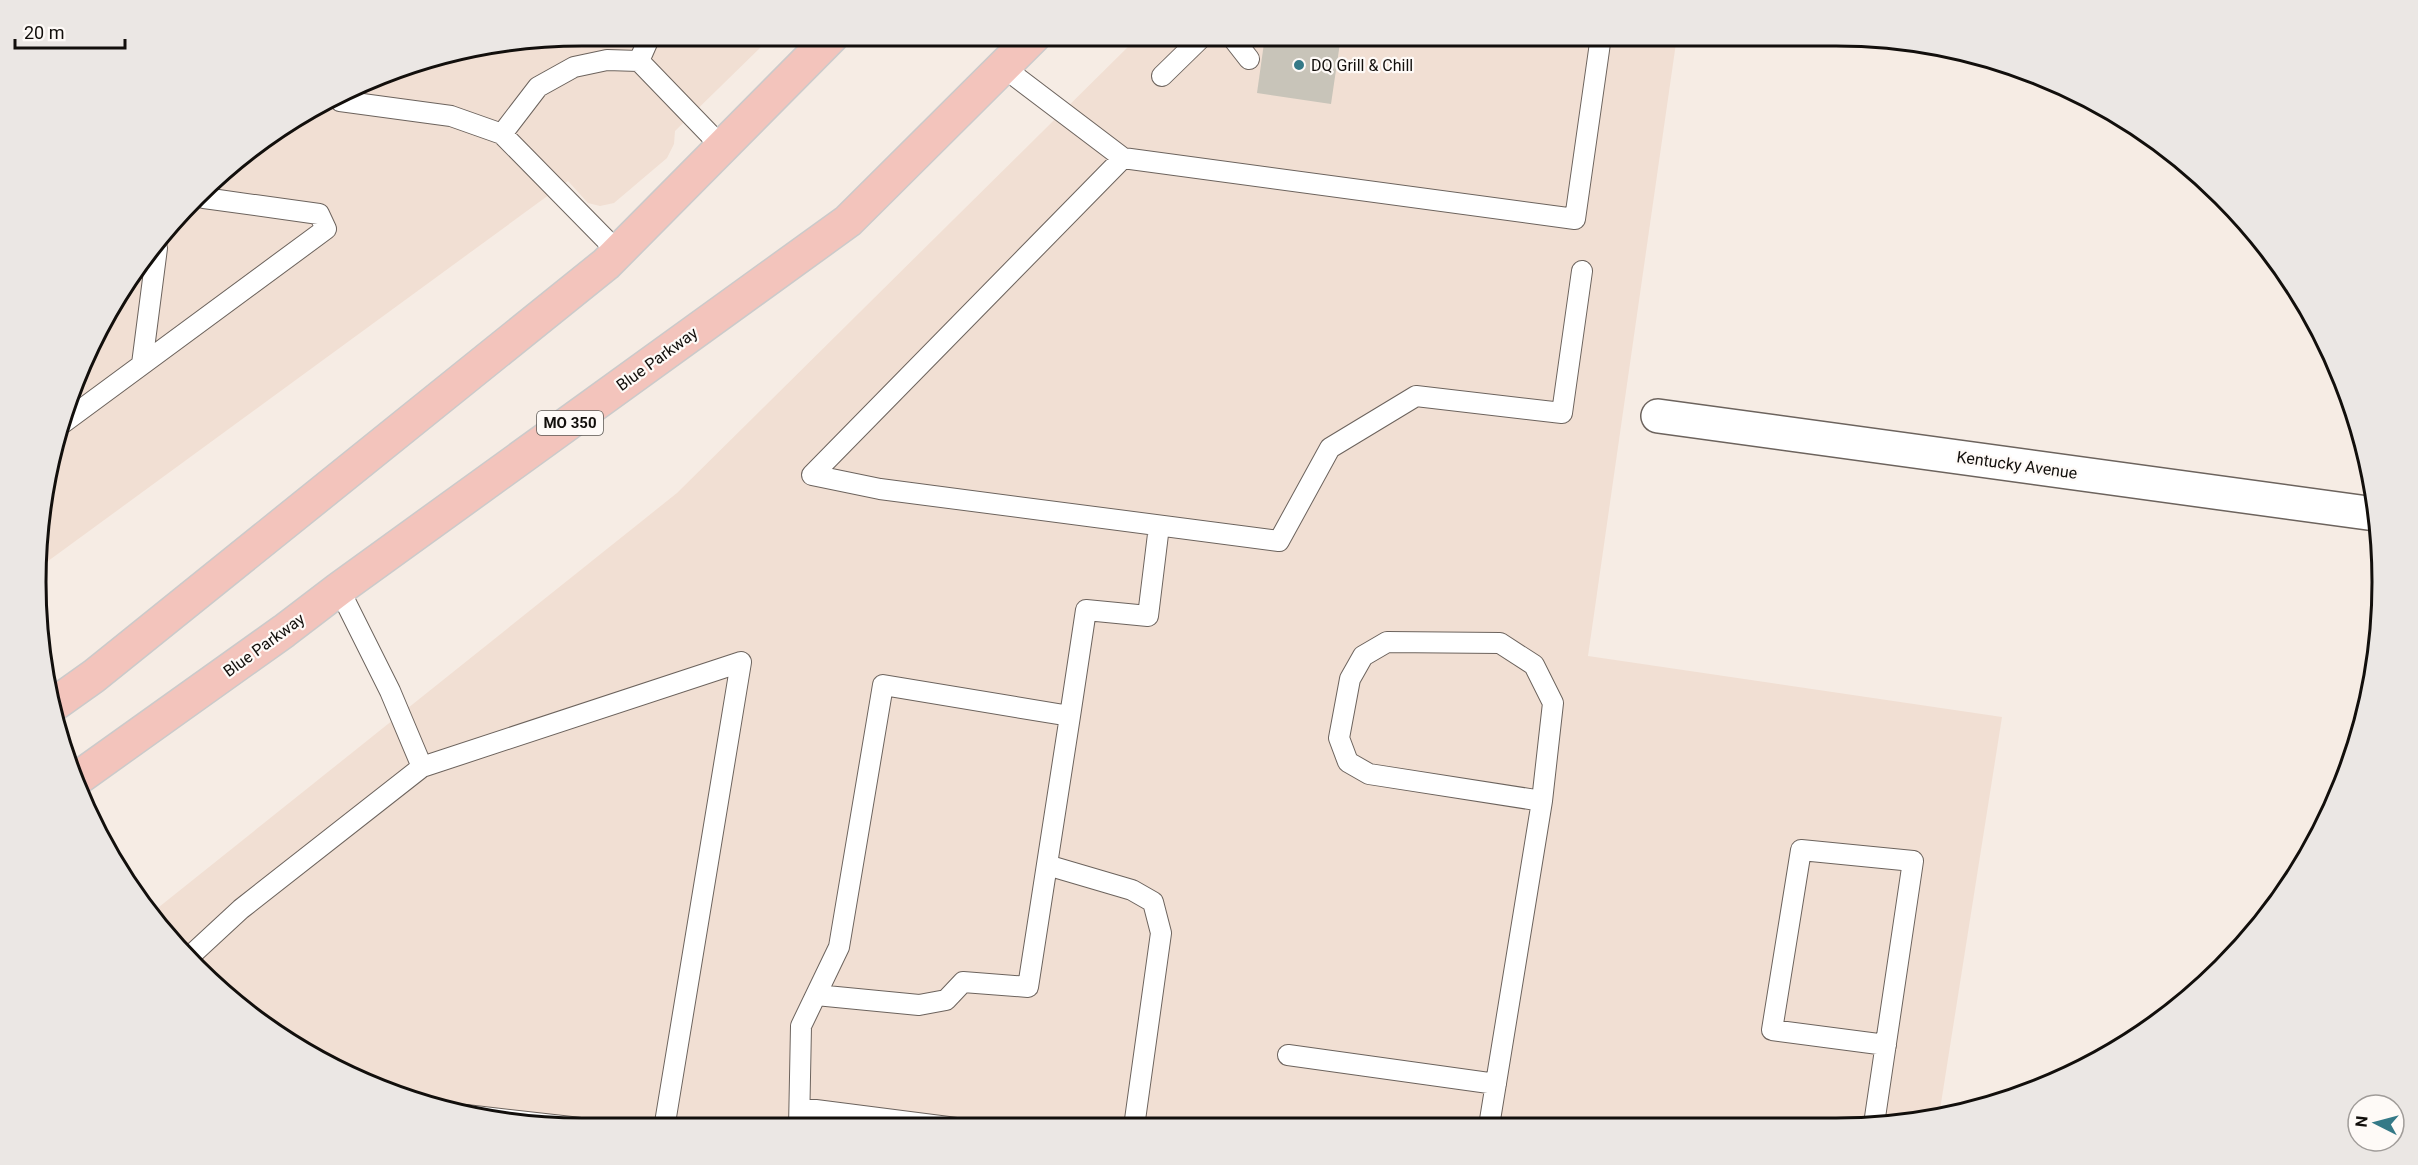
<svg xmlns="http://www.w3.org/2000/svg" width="2418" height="1165" viewBox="0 0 2418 1165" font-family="Roboto,sans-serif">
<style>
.built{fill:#f1dfd3}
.building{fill:#c8c4b9}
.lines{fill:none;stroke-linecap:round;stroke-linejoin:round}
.service-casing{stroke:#6c635d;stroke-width:22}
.minor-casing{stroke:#6c635d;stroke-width:36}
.trunk-casing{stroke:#cbcaca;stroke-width:36}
.service{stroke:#fff;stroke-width:20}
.minor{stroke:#fff;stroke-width:33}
.trunk{stroke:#f3c4bc;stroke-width:33}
.poi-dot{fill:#347987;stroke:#fefaf7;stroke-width:2}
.labels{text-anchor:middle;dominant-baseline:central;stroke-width:4.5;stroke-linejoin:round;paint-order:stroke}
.shield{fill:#fefaf7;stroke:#595652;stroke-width:1.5}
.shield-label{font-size:15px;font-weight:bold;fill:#120f0c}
.poi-label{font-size:16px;fill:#120f0c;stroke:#fefaf7;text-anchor:start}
.street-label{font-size:16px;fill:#120f0c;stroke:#fefaf7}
.rim{fill:none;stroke:#120f0c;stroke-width:3}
</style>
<rect width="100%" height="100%" fill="#f6ece4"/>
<path class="built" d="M 583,36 L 767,36 L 763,45 L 675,131 L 674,144 L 667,158 L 614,203 L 600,206 L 588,203 L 568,181 L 44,564 L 47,476 L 78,373 L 128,279 L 250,149 L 407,65 Z
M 1139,36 L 1677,36 L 1588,656 L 2002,717 L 1939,1116 L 1907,1124 L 582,1129 L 476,1118 L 373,1087 L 279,1037 L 196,969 L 154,911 L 677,493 Z"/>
<path class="building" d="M 1265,36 L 1341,36 L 1331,104 L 1257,93 Z"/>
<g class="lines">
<defs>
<path id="service" d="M 650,36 L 639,61 L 722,147
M 1231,36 L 1249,59
M 1003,67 L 1123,158 L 1575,219 L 1601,36
M 1162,76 L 1203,36
M 340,101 L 451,116 L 502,134 L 618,252
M 502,134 L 538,87 L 574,67 L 607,60 L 639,61
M 1123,158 L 812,475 L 880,489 L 1279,541 L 1330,448 L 1416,396 L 1562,413 L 1582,271
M 142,364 L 157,248
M 63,423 L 326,229 L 319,214 L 204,198
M 339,589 L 390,691 L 422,767 L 741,662 L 664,1129
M 1070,716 L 1086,610 L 1148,616 L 1159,526
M 1047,865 L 1132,890 L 1153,902 L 1161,933 L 1134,1127
M 188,958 L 241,909 L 422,767
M 1288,1055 L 1496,1084
M 800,1108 L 956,1128
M 466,1115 L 589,1129
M 1874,1124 L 1913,861 L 1801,850 L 1772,1030 L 1886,1045
M 1489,1126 L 1542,801 L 1553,703 L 1534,665 L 1500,643 L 1387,642 L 1363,656 L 1350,679 L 1339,738 L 1348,762 L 1369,774 L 1542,801
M 799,1128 L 801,1026 L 839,947 L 883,685 L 1070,716 L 1028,987 L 963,982 L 946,1000 L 919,1005 L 816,995"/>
<path id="minor" d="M 1658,416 L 2375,514"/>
<path id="trunk" d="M 56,703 L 94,676 L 606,264 L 832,36
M 78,778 L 284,631 L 339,589 L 848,221 L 1034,36"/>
</defs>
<use href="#service" class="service-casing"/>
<use href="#minor" class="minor-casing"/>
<use href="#trunk" class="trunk-casing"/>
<use href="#service" class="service"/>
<use href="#minor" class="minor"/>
<use href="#trunk" class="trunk"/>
</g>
<circle class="poi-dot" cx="1299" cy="65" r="6"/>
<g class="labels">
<rect class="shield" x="537" y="411" width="66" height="24" rx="4.5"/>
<g class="shield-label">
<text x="570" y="423">MO 350</text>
</g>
<g class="poi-label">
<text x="1311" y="65">DQ Grill &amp; Chill</text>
</g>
<g class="street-label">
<text transform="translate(657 359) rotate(-36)">Blue Parkway</text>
<text transform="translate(2017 465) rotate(8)">Kentucky Avenue</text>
<text transform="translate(264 645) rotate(-36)">Blue Parkway</text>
</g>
</g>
<path d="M0 0H2418V1165H0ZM582 46H1836A536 536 0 0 1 2372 582V582A536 536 0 0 1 1836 1118H582A536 536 0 0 1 46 582V582A536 536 0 0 1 582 46Z" fill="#ebe7e4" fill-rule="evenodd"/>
<path class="rim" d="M582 46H1836A536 536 0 0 1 2372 582V582A536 536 0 0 1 1836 1118H582A536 536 0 0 1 46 582V582A536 536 0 0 1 582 46Z"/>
<g transform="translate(2376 1123) rotate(276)"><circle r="28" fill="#fefaf7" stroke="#a09c99" stroke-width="1.5"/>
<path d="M0-4.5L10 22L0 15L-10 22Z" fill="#347987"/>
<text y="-9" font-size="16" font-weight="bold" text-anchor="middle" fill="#120f0c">N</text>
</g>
<path d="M15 39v9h110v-9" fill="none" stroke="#120f0c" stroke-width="3"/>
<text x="24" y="39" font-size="18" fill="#120f0c" stroke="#fefaf7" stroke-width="4.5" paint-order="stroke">20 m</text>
</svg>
